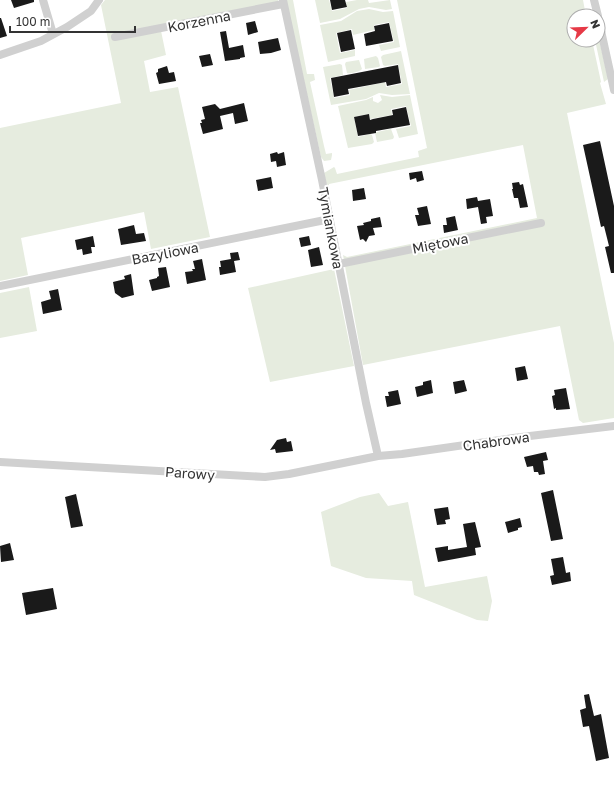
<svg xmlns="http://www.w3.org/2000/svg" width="614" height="796" viewBox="0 0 614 796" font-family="'Golos Text',sans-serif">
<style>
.green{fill:#e6ecdf}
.building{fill:#1a1a1a}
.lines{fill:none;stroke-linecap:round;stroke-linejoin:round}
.minor{stroke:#d0d0d0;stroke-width:8}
.labels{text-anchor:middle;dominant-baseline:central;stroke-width:4;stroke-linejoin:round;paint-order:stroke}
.street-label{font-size:14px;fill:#333;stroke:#fff}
</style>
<rect width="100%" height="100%" fill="#fff"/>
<path class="green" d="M 105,0 L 278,0 L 279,3 L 160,26 L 166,55 L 144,61 L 150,92 L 178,87 L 210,237 L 151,249 L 144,212 L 21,238 L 28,275 L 0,281 L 0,128 L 121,103 L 101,5 Z
M 286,0 L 293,0 L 307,74 L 314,74 L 315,80 L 310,82 L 324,146 L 326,154 L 332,153 L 332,155 L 331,160 L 324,161 L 321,157 Z
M 315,0 L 329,0 L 332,11 L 347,8 L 346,2 L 357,0 L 368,0 L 369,3 L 390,0 L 392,9 L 386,10 L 369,7 L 359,9 L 340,19 L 320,23 Z
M 397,0 L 583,0 L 586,16 L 574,16 L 574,40 L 592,40 L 601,82 L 600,83 L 606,104 L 567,113 L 614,343 L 614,418 L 583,423 L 579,420 L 560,326 L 363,365 L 343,255 L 347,257 L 537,218 L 523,145 L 329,184 L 329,186 L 327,187 L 324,173 L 334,167 L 335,168 L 337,174 L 419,157 L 418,151 L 427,148 Z
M 369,9 L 383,12 L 393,11 L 400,47 L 381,51 L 379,45 L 394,42 L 389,22 L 374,25 L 374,30 L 353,35 L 352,29 L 336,33 L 340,53 L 355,50 L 355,56 L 328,62 L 320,25 L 341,21 L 357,11 Z
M 598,35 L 608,79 L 604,82 L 595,40 L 598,40 Z
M 401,51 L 410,94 L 392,95 L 379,93 L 366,99 L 331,105 L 323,67 L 340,64 L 342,65 L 343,75 L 330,78 L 334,98 L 350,95 L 349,90 L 385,82 L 386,87 L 402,84 L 398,64 L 385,66 L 383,65 L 381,57 L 383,55 Z
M 376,56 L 378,58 L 380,66 L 379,67 L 365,69 L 364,59 Z
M 359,60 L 362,69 C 359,72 350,74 347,73 L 345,64 L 346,62 Z
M 380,95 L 392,97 L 410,95 L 418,134 L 399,138 L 396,129 L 411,126 L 406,106 L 391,109 L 392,115 L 370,119 L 369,114 L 354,117 L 358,137 L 370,134 L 372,135 L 374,142 L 372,144 L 348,148 L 338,106 L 366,100 L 373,97 L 373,101 L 378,103 L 382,100 Z
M 391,129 L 394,137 L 393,139 L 377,142 L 375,133 L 377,132 Z
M 334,269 L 354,366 L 270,382 L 248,288 Z
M 29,287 L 37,331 L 0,338 L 0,293 Z
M 379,493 L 388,506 L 408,502 L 425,587 L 487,576 L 492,601 L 488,621 L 477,620 L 414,595 L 412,581 L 366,578 L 331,566 L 321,512 L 360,497 Z"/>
<path class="building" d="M 11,0 L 34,0 L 34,2 L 14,8 Z
M 330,0 L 345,0 L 347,7 L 332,10 Z
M 0,18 L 1,18 L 7,36 L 0,38 Z
M 255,21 L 258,32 L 248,35 L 246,23 Z
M 389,23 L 393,41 L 366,46 L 364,34 L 375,31 L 374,26 Z
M 351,30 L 355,49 L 341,52 L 337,33 Z
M 226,31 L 229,48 L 243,45 L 245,57 L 240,58 L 240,59 L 225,61 L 220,32 Z
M 278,38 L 281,50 L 271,53 L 260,54 L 258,42 Z
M 210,54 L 213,65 L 202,67 L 199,56 Z
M 398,65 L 401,83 L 387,86 L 386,82 L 370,85 L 348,89 L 349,94 L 334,97 L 331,78 Z
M 167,66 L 169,73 L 174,72 L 176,81 L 159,84 L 156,73 L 158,72 L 158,69 Z
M 244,103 L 248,121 L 235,124 L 233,113 L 220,116 L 223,129 L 203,134 L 200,123 L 202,123 L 201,120 L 205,119 L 202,107 L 215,104 L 220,109 Z
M 406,107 L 410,125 L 376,131 L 376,133 L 358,136 L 354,117 L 369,114 L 370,120 L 373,119 L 393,115 L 392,110 Z
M 600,141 L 614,206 L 614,273 L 611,273 L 605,247 L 609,246 L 604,226 L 601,227 L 583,145 Z
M 277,152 L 278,154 L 284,152 L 286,165 L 277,167 L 276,161 L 271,162 L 270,154 Z
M 422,171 L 424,180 L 417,182 L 416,178 L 410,180 L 409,173 Z
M 271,177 L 273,188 L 258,191 L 256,180 Z
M 519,182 L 520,185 L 523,184 L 528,207 L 520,208 L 518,198 L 514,198 L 512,189 L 513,189 L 512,183 Z
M 364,188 L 366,199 L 353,201 L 352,190 Z
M 477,197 L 478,201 L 490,199 L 493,216 L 486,217 L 487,223 L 481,224 L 478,207 L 467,209 L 466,199 Z
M 427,206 L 431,224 L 418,226 L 415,215 L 419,215 L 417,208 Z
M 455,216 L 458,230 L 444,233 L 443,225 L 447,225 L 446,218 Z
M 380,217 L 382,227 L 373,228 L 375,235 L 369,236 L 366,242 L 363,239 L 360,240 L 357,226 L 364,225 L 363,223 L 371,221 L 371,219 Z
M 134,225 L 136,234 L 144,233 L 146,241 L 121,245 L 118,229 Z
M 93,236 L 95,247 L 91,247 L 92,253 L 83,255 L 82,249 L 77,250 L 75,240 Z
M 309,236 L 311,245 L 301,247 L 299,238 Z
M 319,247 L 323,265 L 311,267 L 308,250 Z
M 238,252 L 240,260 L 234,261 L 236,272 L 220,275 L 219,267 L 221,267 L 220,261 L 231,259 L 230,253 Z
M 202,259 L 206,280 L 187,284 L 185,272 L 193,271 L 192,269 L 195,269 L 193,261 Z
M 166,267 L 170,287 L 152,291 L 149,280 L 157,278 L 157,277 L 159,276 L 158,268 Z
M 131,274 L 134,295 L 122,298 L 115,293 L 113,282 L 125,279 L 124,276 Z
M 58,289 L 62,310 L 43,314 L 41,302 L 51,299 L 49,291 Z
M 525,366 L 528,379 L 517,381 L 515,368 Z
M 431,380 L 433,393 L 417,397 L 415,387 L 423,385 L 423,382 Z
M 464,380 L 467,391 L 455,394 L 453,382 Z
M 566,388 L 570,409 L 556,410 L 556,408 L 554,409 L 552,396 L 555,395 L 554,390 Z
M 398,390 L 401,404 L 387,407 L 385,396 L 389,396 L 388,392 Z
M 286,438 L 287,442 L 291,441 L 293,451 L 276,453 L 275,449 L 270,450 L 277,440 Z
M 546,452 L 548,460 L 543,461 L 545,474 L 539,475 L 538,472 L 534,472 L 533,466 L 527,467 L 524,457 Z
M 553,490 L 563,539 L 551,541 L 541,493 Z
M 76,494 L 83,526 L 71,528 L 65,497 Z
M 448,507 L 450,519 L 445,520 L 446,524 L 437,525 L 434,509 Z
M 520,518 L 522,527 L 518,528 L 518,530 L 508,533 L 505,522 Z
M 475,522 L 481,547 L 475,548 L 476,555 L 438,562 L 435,548 L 448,546 L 448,550 L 467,547 L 463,524 Z
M 10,543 L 14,560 L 1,562 L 0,546 Z
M 563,557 L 566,573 L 570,572 L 571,581 L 552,585 L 550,576 L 554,575 L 551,559 Z
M 53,588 L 57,609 L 26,615 L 22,593 Z
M 589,694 L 594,716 L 601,714 L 609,758 L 596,761 L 589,726 L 583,727 L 580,710 L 586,708 L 584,695 Z"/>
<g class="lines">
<path class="minor" d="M 43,0 L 53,34
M 283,0 L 322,180 L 366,403 L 378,456
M 594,0 L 598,16
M 598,17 L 614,90
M 115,37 L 283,4
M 0,55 L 41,41 L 67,27 L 91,11 L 99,0
M 339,264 L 541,223
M 0,286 L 330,219
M 0,462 L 265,477 L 289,474 L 378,456 L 402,454 L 513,438 L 614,426"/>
</g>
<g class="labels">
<g class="street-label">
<text transform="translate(199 21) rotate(-11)">Korzenna</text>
<text transform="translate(331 228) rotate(79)">Tymiankowa</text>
<text transform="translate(440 243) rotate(-11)">Miętowa</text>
<text transform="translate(165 253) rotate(-11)">Bazyliowa</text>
<text transform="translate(496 441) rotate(-8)">Chabrowa</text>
<text transform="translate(190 473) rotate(4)">Parowy</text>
</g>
</g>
<g transform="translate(586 28) rotate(67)"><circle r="19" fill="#ffffff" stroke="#adadad"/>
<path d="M0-3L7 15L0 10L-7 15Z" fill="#e63946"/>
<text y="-6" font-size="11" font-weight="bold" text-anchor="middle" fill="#333333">N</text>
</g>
<path d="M10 26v6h125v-6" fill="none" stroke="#333333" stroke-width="2"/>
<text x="16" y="26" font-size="12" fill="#333333" stroke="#ffffff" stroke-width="3" paint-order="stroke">100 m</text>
</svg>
